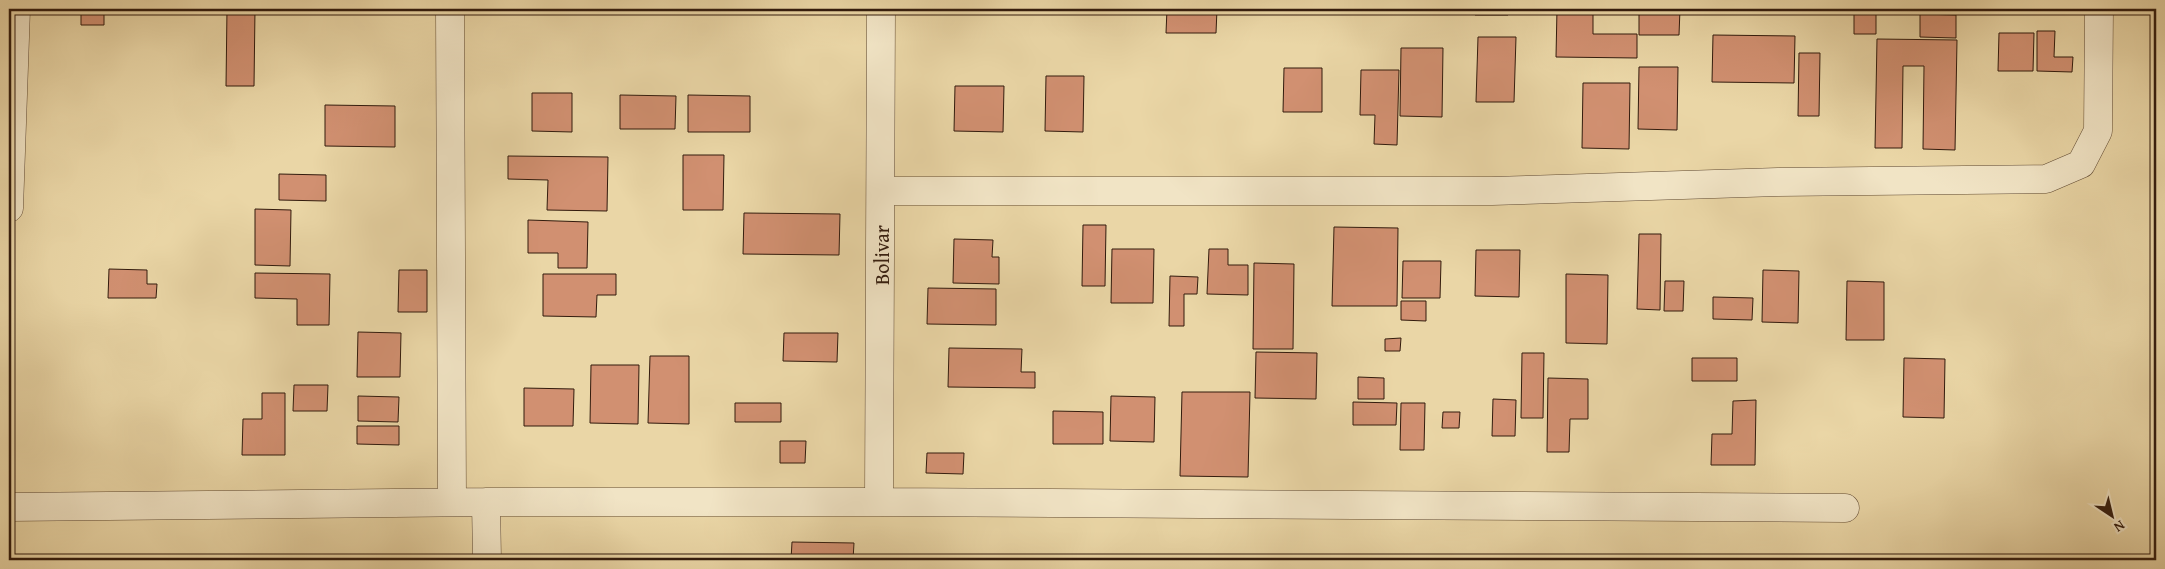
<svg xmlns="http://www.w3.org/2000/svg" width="2165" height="569" viewBox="0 0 2165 569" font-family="'Gentium Book Plus',serif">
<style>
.building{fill:#d19071;stroke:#321b0d}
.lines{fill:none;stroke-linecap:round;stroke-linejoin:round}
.minor-casing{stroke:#604a33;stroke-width:29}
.tertiary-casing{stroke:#604a33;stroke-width:29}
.minor{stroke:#f1e4c5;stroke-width:28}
.tertiary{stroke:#f1e4c5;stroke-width:28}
.labels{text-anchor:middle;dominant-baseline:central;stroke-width:5;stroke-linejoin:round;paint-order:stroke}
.street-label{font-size:20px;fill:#321b0d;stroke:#f1e4c5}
</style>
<rect width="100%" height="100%" fill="#ead6a6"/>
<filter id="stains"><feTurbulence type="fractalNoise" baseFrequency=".004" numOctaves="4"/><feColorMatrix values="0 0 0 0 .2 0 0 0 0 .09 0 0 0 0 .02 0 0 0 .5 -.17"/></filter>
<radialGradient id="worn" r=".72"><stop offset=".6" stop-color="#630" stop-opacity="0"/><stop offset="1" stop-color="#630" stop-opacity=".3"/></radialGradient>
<path class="building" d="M 81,9 L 104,9 L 104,25 L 81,25 Z
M 227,9 L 255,9 L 254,86 L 226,86 Z
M 1090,9 L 1134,9 L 1134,13 L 1090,12 Z
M 1167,9 L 1217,9 L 1216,33 L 1166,33 Z
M 1475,9 L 1508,9 L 1508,15 L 1475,15 Z
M 1557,9 L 1593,9 L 1593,34 L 1637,34 L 1637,58 L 1556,57 Z
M 1639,9 L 1680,9 L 1679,35 L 1639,35 Z
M 1854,9 L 1876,9 L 1876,34 L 1854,34 Z
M 1920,14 L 1956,15 L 1956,38 L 1920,37 Z
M 2037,31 L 2055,31 L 2054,57 L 2073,57 L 2072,72 L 2037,71 Z
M 1999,33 L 2034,33 L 2033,71 L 1998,71 Z
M 1713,35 L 1795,36 L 1794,83 L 1712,82 Z
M 1478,37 L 1516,37 L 1514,102 L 1476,102 Z
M 1877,39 L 1957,40 L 1955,150 L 1923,149 L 1924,66 L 1903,66 L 1902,148 L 1875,148 Z
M 1401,48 L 1443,48 L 1442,117 L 1400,116 Z
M 1799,53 L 1820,53 L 1819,116 L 1798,116 Z
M 1639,67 L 1678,67 L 1677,130 L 1638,129 Z
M 1284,68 L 1322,68 L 1322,112 L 1283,112 Z
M 1361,70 L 1399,70 L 1397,145 L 1374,144 L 1375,115 L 1360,115 Z
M 1046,76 L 1084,76 L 1083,132 L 1045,131 Z
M 1583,83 L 1630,83 L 1629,149 L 1582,148 Z
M 955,86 L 1004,86 L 1003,132 L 954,131 Z
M 532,93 L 572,93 L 572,132 L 532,131 Z
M 620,95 L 676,96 L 675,129 L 620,129 Z
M 688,95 L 750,96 L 750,132 L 688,132 Z
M 325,105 L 395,106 L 395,147 L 325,146 Z
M 683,155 L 724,155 L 723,210 L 683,210 Z
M 508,156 L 608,157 L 607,211 L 547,210 L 548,180 L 508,179 Z
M 279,174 L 326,175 L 326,201 L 279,200 Z
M 255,209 L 291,210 L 290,266 L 255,265 Z
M 744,213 L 840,214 L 839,255 L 743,254 Z
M 528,220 L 588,222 L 587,268 L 558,268 L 558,253 L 528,253 Z
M 1083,225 L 1106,225 L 1105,286 L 1082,286 Z
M 1334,227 L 1398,228 L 1397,306 L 1332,306 Z
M 1639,234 L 1661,234 L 1660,310 L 1637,309 Z
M 954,239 L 993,240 L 992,257 L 999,257 L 999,284 L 953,283 Z
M 1112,249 L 1154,249 L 1153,303 L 1111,303 Z
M 1209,249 L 1228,249 L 1228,265 L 1248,265 L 1248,295 L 1207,294 Z
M 1476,250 L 1520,250 L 1519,297 L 1475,296 Z
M 1403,261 L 1441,261 L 1440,298 L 1402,298 Z
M 1254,263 L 1294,264 L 1293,349 L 1253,349 Z
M 109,269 L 147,270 L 147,284 L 157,284 L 156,298 L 108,298 Z
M 399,270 L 427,270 L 427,312 L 398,312 Z
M 1763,270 L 1799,271 L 1798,323 L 1762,322 Z
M 255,273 L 330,274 L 329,325 L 297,325 L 297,299 L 255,298 Z
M 543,274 L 616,274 L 616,295 L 597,295 L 596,317 L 543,316 Z
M 1566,274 L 1608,275 L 1607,344 L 1566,343 Z
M 1170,276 L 1198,277 L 1197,294 L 1184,294 L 1184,326 L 1169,326 Z
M 1665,281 L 1684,281 L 1683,311 L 1664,311 Z
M 1847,281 L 1884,282 L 1884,340 L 1846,340 Z
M 928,288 L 996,289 L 996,325 L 927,324 Z
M 1713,297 L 1753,298 L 1752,320 L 1713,319 Z
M 1401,301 L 1426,301 L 1426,321 L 1401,320 Z
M 358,332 L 401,333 L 400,377 L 357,377 Z
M 784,333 L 838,333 L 837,362 L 783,361 Z
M 1401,338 L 1400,351 L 1385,351 L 1385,339 Z
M 949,348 L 1022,349 L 1021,372 L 1035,372 L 1035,388 L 948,387 Z
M 1256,352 L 1317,353 L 1316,399 L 1255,398 Z
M 1522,353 L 1544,353 L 1543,418 L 1521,418 Z
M 650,356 L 689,356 L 689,424 L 648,423 Z
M 1692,358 L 1737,358 L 1737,381 L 1692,381 Z
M 1904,358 L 1945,359 L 1944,418 L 1903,417 Z
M 591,365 L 639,365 L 638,424 L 590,423 Z
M 1358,377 L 1384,378 L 1384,399 L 1358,399 Z
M 1548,378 L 1588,379 L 1588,419 L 1570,419 L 1569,452 L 1547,452 Z
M 294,385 L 328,385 L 327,411 L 293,411 Z
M 524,388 L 574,389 L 573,426 L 524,426 Z
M 1182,392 L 1250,392 L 1248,477 L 1180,476 Z
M 262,393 L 285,393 L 285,455 L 242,455 L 243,419 L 262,419 Z
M 358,396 L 399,397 L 398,422 L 358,421 Z
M 1111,396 L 1155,397 L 1154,442 L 1110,441 Z
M 1493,399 L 1516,400 L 1515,436 L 1492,436 Z
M 1756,400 L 1755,465 L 1711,465 L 1712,434 L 1732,434 L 1733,401 Z
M 1353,402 L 1397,403 L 1396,425 L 1353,425 Z
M 735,403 L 781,403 L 781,422 L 735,422 Z
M 1401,403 L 1425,403 L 1424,450 L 1400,450 Z
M 1053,411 L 1103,412 L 1103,444 L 1053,444 Z
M 1443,412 L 1460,412 L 1459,428 L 1442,428 Z
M 357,426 L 399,426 L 399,445 L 357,444 Z
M 780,441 L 806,441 L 805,463 L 780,463 Z
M 927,453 L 964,453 L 963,474 L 926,473 Z
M 792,542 L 854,543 L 853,560 L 791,560 Z
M 1081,557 L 1100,557 L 1100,560 L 1080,560 Z"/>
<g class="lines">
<defs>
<path id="minor" d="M 450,9 L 452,502
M 882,191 L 1492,191 L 1778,182 L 2046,179 L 2081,164 L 2098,131 L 2099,9
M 486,502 L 487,560
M 879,502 L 881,9
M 9,507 L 486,502 L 879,502 L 1845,508"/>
<path id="tertiary" d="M 9,208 L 16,9"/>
</defs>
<use href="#minor" class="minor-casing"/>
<use href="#tertiary" class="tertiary-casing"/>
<use href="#minor" class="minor"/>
<use href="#tertiary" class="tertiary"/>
</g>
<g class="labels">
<g class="street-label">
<text transform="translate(881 255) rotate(-90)">Bolivar</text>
</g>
</g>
<rect width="2165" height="569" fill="none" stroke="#ead6a6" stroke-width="30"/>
<rect x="10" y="10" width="2145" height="549" fill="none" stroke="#321b0d" stroke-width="2.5"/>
<rect x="15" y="15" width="2135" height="539" fill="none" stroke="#321b0d"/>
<g transform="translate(2112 516) rotate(145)" stroke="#f1e4c5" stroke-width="4" paint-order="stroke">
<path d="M0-4L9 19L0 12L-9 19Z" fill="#321b0d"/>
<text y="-8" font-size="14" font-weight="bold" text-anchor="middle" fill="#321b0d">N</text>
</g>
<rect width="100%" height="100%" filter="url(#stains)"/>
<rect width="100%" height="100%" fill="url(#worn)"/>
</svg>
